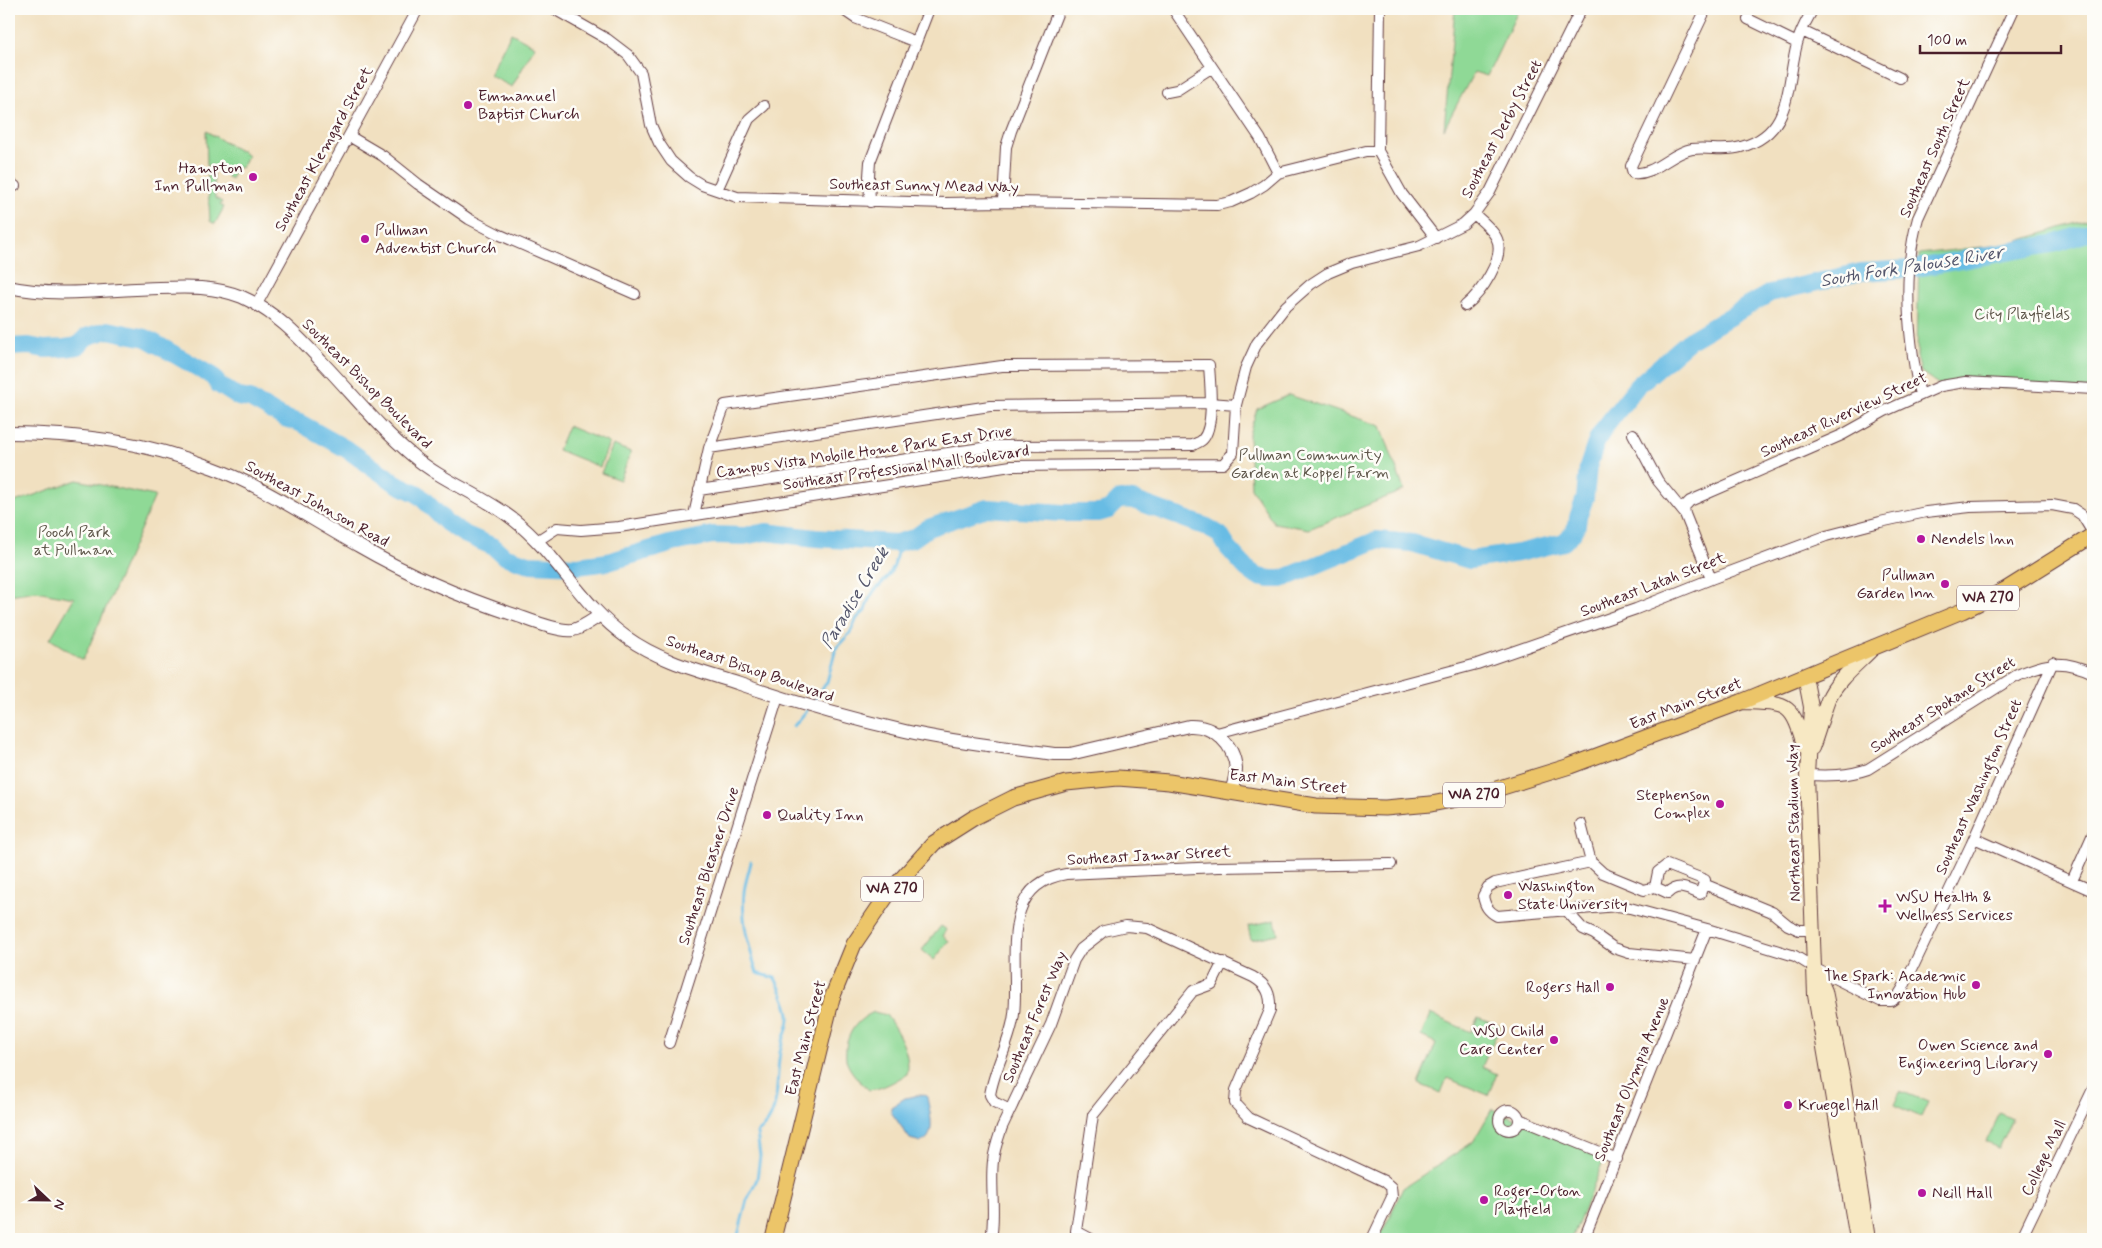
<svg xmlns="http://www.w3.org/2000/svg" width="2102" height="1248" viewBox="0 0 2102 1248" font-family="Mynerve,sans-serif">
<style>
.green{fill:#8fd996;stroke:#6c7c60}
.water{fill:#67bce4;stroke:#586e88}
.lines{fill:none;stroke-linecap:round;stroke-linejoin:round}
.stream{stroke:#67bce4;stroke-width:3}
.river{stroke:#67bce4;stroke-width:18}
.minor-casing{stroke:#633c41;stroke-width:12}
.tertiary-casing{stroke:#633c41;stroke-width:14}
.secondary-casing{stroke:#633c41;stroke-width:16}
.primary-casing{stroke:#633c41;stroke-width:17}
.minor{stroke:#fff;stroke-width:10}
.tertiary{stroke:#fff;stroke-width:12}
.secondary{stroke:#f7e8c3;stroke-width:14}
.primary{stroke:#ecc569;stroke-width:15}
.poi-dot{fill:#b5179e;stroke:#fdfcf7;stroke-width:2}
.labels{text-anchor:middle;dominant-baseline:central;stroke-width:5;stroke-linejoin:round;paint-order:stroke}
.shield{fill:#fdfcf7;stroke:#806168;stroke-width:1}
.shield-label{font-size:15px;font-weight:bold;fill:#4a1f2b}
.poi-label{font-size:16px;fill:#4a1f2b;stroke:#fdfcf7;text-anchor:start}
.street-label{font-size:16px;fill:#4a1f2b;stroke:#fdfcf7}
.park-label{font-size:16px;fill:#5f574b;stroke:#fdfcf7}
.water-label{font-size:18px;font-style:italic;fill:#54566c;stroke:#fdfcf7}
</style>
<rect width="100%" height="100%" fill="#fdfcf7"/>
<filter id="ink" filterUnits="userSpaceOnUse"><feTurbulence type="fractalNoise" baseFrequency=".02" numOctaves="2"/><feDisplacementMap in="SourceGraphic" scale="10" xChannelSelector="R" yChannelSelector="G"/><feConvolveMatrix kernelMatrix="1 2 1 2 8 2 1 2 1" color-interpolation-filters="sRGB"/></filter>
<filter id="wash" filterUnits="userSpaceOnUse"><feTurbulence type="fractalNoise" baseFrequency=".0096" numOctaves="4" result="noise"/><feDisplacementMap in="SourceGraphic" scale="20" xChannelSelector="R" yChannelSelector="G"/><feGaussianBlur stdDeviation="1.12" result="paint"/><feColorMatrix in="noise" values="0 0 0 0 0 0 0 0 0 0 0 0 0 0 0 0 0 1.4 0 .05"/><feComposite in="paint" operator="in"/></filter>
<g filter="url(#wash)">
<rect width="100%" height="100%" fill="#f1e0c0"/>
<path class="green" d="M 1455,9 L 1519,9 L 1487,76 L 1474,72 L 1444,129 Z
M 511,33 L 535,46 L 512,87 L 489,75 Z
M 206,131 L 240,151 L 241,150 L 248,156 L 241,168 L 237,167 L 231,179 L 227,177 L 226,173 L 211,165 L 207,166 Z
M 207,167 L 213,170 L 215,198 L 222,202 L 220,205 L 224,207 L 215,224 L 210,221 Z
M 2093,218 L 2093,389 L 1941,386 L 1921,372 L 1917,357 L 1919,254 L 2009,244 Z
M 1289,395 L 1381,426 L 1404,490 L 1309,529 L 1274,523 L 1251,488 L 1249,434 L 1257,409 Z
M 568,426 L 609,443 L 600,467 L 558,450 Z
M 613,445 L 631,452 L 620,480 L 601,473 Z
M 77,480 L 155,496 L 83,660 L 50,639 L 74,598 L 36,591 L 9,595 L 9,504 Z
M 1275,920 L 1278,934 L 1251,940 L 1248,926 Z
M 941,926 L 947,930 L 943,936 L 949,941 L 934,960 L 922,950 Z
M 874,1012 L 886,1015 C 897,1030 912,1055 907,1074 C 895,1081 883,1089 869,1090 C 861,1083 851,1073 847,1063 C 845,1058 846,1052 846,1047 C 849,1030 858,1019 874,1012 Z
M 1430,1014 L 1471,1032 L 1478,1017 L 1500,1026 L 1482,1067 L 1497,1074 L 1488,1095 L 1447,1078 L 1441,1093 L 1419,1084 L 1436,1043 L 1421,1036 Z
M 1900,1091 L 1928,1102 L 1921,1117 L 1894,1105 Z
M 1492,1109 L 1605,1157 L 1572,1239 L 1379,1239 L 1403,1188 L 1473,1142 Z
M 2000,1113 L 2012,1119 L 1998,1148 L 1986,1142 Z"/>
<path class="water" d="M 924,1094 L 927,1097 C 929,1110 938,1137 921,1142 L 910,1139 L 891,1112 L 891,1107 L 905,1098 Z"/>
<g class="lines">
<path class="stream" d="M 812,704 L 827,682 L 836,648 L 850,633 L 857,618 L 865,611 L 868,601 L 874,591 L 887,578 L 894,566 L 897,552 L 914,538
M 794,726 L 808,709
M 737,1239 L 747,1200 L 757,1179 L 760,1156 L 757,1133 C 784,1115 774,1075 781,1047 C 783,1038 789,1028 789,1018 C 790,1008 780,988 775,978 L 757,973 C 749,947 741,920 744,892 C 745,882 749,872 751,862"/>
<path class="river" d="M 9,347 L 29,346 L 44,349 L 65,348 L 78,346 L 86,337 L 108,330 L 146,338 L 212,376 L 219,385 L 238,397 L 250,399 L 284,418 L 300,423 L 348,450 L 397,484 L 418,494 L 447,523 L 464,534 L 494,547 L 504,556 L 529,564 L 578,566 L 608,562 L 673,543 L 713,535 L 744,536 L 766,532 L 815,538 L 896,543 L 914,538 L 928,528 L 987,508 L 1063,513 L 1099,513 L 1109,510 L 1120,499 L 1133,500 L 1207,527 L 1220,535 L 1228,548 L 1246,568 L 1258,577 L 1271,579 L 1282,579 L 1377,540 L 1412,543 L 1470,560 L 1518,553 L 1564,542 L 1573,533 L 1577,525 L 1578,517 L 1585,498 L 1588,467 L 1597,440 L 1605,427 L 1637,386 L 1690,340 L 1770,293 L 1861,272 L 1911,269 L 2057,243 L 2093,231"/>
</g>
</g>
<g filter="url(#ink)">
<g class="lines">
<defs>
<path id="minor" d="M 554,9 L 607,39 L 628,55 L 641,73 L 651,125 L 659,143 L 671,161 L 689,177 L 702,185 L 737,197 L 946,203 L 1003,202 L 1217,205 L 1231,202 L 1251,193 L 1264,185 L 1278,173 L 1366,151 L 1378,151
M 842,9 L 855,18 L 916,42
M 1173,9 L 1260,138 L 1278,173
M 1380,9 L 1378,151 L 1402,194 L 1436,238
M 1706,9 L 1631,166 L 1633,173 C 1654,176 1670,153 1692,149 C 1709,147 1725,152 1741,147 C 1793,133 1786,85 1797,44 C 1800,31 1807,20 1813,9
M 1748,19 L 1797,43
M 1802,31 L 1900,78
M 1167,92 L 1177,90 L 1211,68
M 349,136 L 383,156 L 418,184 L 469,219 L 498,234 L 635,294
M 9,186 L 15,186
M 717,190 L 749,119 L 764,106
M 870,202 L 869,176 L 870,162 L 929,9
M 1003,202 L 1006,147 L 1011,131 L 1059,9
M 257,304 L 418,9
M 1465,306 C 1480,294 1507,257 1496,237 C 1491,228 1482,221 1474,214
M 1920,395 C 1908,339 1902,275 1918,218 L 2014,9
M 1633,434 L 1658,481 L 1685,514 L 1711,579
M 709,448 L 990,406 L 1210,403 L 1236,405
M 1685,514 L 1684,507 L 1690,501 L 1842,435 L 1885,411 L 1941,386 L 1965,382 L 2093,389
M 694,515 L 696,506 L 709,448 L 725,405 L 1002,366 L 1209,365 C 1210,383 1215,425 1203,439 C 1201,442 1196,443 1193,445 L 995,446 L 699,490
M 537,541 L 557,528 L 581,530 L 619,527 L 1011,466 L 1223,464 L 1233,453 L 1236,405 L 1246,367 L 1257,343 L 1286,306 L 1311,284 L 1328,273 L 1352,263 L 1419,246 L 1463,224 L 1474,214 L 1490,192 L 1581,9
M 1217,733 L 1477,664 L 1636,609 L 1711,579 L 1826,536 L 1880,522 L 1926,512 L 1970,507 L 2052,505 L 2073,509 L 2082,515 L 2093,533
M 1807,775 C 1828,776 1848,776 1868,769 L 2017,675 C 2047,662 2063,659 2093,673
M 1581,824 L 1591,862 L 1495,883 L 1488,887 L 1483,896 C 1485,906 1488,911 1497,916 L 1618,906 L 1630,908 L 1707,929 L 1795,956 L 1816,969 L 1880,1001 L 1891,1001 L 1898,996 L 1903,988 L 1971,845 L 2053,662
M 1974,838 L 2093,891
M 1591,862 L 1603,873 L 1644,890 L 1655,887 L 1668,893 C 1678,883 1688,889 1700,894 L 1705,880 L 1667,865 L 1658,872 L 1655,887
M 2072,881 L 2093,834
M 1704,884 L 1772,912 L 1788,925 L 1799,930 L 1814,930
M 1566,910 L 1583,929 L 1594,934 L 1614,948 L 1629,953 L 1695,960
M 669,1043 L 778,697
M1499 1120a10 10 0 1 1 20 0a10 10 0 1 1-20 0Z
M 1010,1110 L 994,1102 L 990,1095 C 994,1068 1011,1041 1014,1014 C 1020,964 996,885 1066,874 L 1219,867 L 1391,864
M 1519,1119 L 1617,1159
M 991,1239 C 996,1213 990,1187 993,1161 C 994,1150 998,1139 1002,1127 L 1051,1024 L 1074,960 L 1081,949 L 1104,931 L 1126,926 L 1147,928 L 1253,977 C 1267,985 1271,994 1270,1010 L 1236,1090 L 1235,1103 L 1249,1118 L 1384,1181 L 1391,1187 L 1392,1197 L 1372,1239
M 1091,1239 L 1076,1231 L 1093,1115 L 1193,991 L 1212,984 L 1223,962
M 1584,1239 L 1707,929
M 2021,1239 L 2093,1089"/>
<path id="tertiary" d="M 9,287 C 57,298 110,289 159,288 C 187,287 215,286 242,297 C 274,311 297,335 321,361 C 351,392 379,428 413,456 C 443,482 483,495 514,520 C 557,554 581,605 626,637 C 659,661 699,671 737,683 C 792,702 848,718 905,731 C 953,742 1004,747 1054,754 L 1070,754 L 1189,726 C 1214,725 1234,744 1236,769 C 1236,776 1233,785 1231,792
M 9,433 C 83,434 143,441 213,468 C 265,487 310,519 359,546 C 409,575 463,598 518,616 C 532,621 559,632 573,630 C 582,628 591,621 599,616"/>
<path id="secondary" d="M 1805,676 L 1811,707 L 1807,775 L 1815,995 L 1857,1239
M 1741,702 C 1789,704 1791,701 1805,748
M 1812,748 C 1818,732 1822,716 1828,700 C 1836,680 1859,663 1874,647
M 1817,973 L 1825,991 L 1843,1080 L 1868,1239"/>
<path id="primary" d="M 773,1239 L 832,998 L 854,944 L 888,894 L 934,843 L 975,817 L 1013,798 L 1066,783 L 1118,778 L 1169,782 L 1316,806 L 1385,808 L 1431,804 L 1477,795 L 1570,766 L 1741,702 L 1962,611 L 2005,590 L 2093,535"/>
</defs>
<use href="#minor" class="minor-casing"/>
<use href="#tertiary" class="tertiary-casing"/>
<use href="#secondary" class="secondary-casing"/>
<use href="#primary" class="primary-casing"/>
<use href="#minor" class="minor"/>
<use href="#tertiary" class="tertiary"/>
<use href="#secondary" class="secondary"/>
<use href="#primary" class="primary"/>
</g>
</g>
<g class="poi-dot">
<circle cx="468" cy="105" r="5"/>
<circle cx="253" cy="177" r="5"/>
<circle cx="365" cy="239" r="5"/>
<circle cx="1921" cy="539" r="5"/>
<circle cx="1945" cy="584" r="5"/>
<circle cx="1720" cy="804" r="5"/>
<circle cx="767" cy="815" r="5"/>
<circle cx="1508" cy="895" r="5"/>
<path d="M1882.5 898.5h5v5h5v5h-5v5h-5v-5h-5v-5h5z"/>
<circle cx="1976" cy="985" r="5"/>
<circle cx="1610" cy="987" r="5"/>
<circle cx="1554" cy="1040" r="5"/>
<circle cx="2048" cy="1054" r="5"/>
<circle cx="1788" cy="1105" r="5"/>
<circle cx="1922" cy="1193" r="5"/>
<circle cx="1484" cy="1200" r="5"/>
</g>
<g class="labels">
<g class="shield">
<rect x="1957" y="585.5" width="62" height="25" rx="4"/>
<rect x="1443" y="782.5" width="62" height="25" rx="4"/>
<rect x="861" y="876.5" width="62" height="25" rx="4"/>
</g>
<g class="shield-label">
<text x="1988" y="598">WA 270</text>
<text x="1474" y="795">WA 270</text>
<text x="892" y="889">WA 270</text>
</g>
<g class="poi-label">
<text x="478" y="96">Emmanuel<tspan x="478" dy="18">Baptist Church</tspan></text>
<text x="243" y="168" text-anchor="end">Hampton<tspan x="243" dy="18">Inn Pullman</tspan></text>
<text x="375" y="230">Pullman<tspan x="375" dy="18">Adventist Church</tspan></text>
<text x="1931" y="539">Nendels Inn</text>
<text x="1935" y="575" text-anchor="end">Pullman<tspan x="1935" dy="18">Garden Inn</tspan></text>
<text x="1710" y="795" text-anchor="end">Stephenson<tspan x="1710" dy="18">Complex</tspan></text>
<text x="777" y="815">Quality Inn</text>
<text x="1518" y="886">Washington<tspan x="1518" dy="18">State University</tspan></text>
<text x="1896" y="897">WSU Health &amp;<tspan x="1896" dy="18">Wellness Services</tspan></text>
<text x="1966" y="976" text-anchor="end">The Spark: Academic<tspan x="1966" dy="18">Innovation Hub</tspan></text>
<text x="1600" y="987" text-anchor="end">Rogers Hall</text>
<text x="1544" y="1031" text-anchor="end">WSU Child<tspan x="1544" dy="18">Care Center</tspan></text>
<text x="2038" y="1045" text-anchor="end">Owen Science and<tspan x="2038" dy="18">Engineering Library</tspan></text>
<text x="1798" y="1105">Kruegel Hall</text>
<text x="1494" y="1191">Roger-Orton<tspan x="1494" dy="18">Playfield</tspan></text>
<text x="1932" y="1193">Neill Hall</text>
</g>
<g class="street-label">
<text transform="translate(1502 129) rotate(-62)">Southeast Derby Street</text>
<text transform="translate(1935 148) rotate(-66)">Southeast South Street</text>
<text transform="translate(324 149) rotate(-61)">Southeast Klemgard Street</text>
<text transform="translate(924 186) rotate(1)">Southeast Sunny Mead Way</text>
<text transform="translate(367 384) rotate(45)">Southeast Bishop Boulevard</text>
<text transform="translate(1844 415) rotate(-25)">Southeast Riverview Street</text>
<text transform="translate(864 452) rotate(-8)">Campus Vista Mobile Home Park East Drive</text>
<text transform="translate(906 468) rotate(-8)">Southeast Professional Mall Boulevard</text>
<text transform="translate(317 504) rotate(29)">Southeast Johnson Road</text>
<text transform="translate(1653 585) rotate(-21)">Southeast Latah Street</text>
<text transform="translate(750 669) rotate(19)">Southeast Bishop Boulevard</text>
<text transform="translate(1686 704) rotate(-21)">East Main Street</text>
<text transform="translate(1943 705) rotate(-32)">Southeast Spokane Street</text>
<text transform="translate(1288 782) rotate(7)">East Main Street</text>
<text transform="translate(1979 787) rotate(-66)">Southeast Washington Street</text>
<text transform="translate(1794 823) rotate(-91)">Northeast Stadium Way</text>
<text transform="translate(1149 856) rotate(-3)">Southeast Jamar Street</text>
<text transform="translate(709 866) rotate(-72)">Southeast Bleasner Drive</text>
<text transform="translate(1035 1017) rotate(-67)">Southeast Forest Way</text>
<text transform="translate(806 1038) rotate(-75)">East Main Street</text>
<text transform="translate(1632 1079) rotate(-68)">Southeast Olympia Avenue</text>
<text transform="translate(2044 1158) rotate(-64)">College Mall</text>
</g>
<g class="park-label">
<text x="2022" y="314">City Playfields</text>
<text x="1310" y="455">Pullman Community<tspan x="1310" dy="18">Garden at Koppel Farm</tspan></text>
<text x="74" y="532">Pooch Park<tspan x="74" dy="18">at Pullman</tspan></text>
</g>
<g class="water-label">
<text transform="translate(1912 267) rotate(-9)">South Fork Palouse River</text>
<text transform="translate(855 598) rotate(-59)">Paradise Creek</text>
</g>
</g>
<rect width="2102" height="1248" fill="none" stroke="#fdfcf7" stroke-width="30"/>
<g transform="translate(48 1200) rotate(112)" stroke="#fdfcf7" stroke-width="4" paint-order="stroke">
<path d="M0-4L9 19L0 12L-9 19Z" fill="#4a1f2b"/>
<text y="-8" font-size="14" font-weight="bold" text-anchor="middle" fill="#4a1f2b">N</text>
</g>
<path d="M1920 45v8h141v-8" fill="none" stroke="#4a1f2b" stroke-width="2.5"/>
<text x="1927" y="45" font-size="15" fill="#4a1f2b" stroke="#fdfcf7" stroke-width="4" paint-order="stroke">100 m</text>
</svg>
